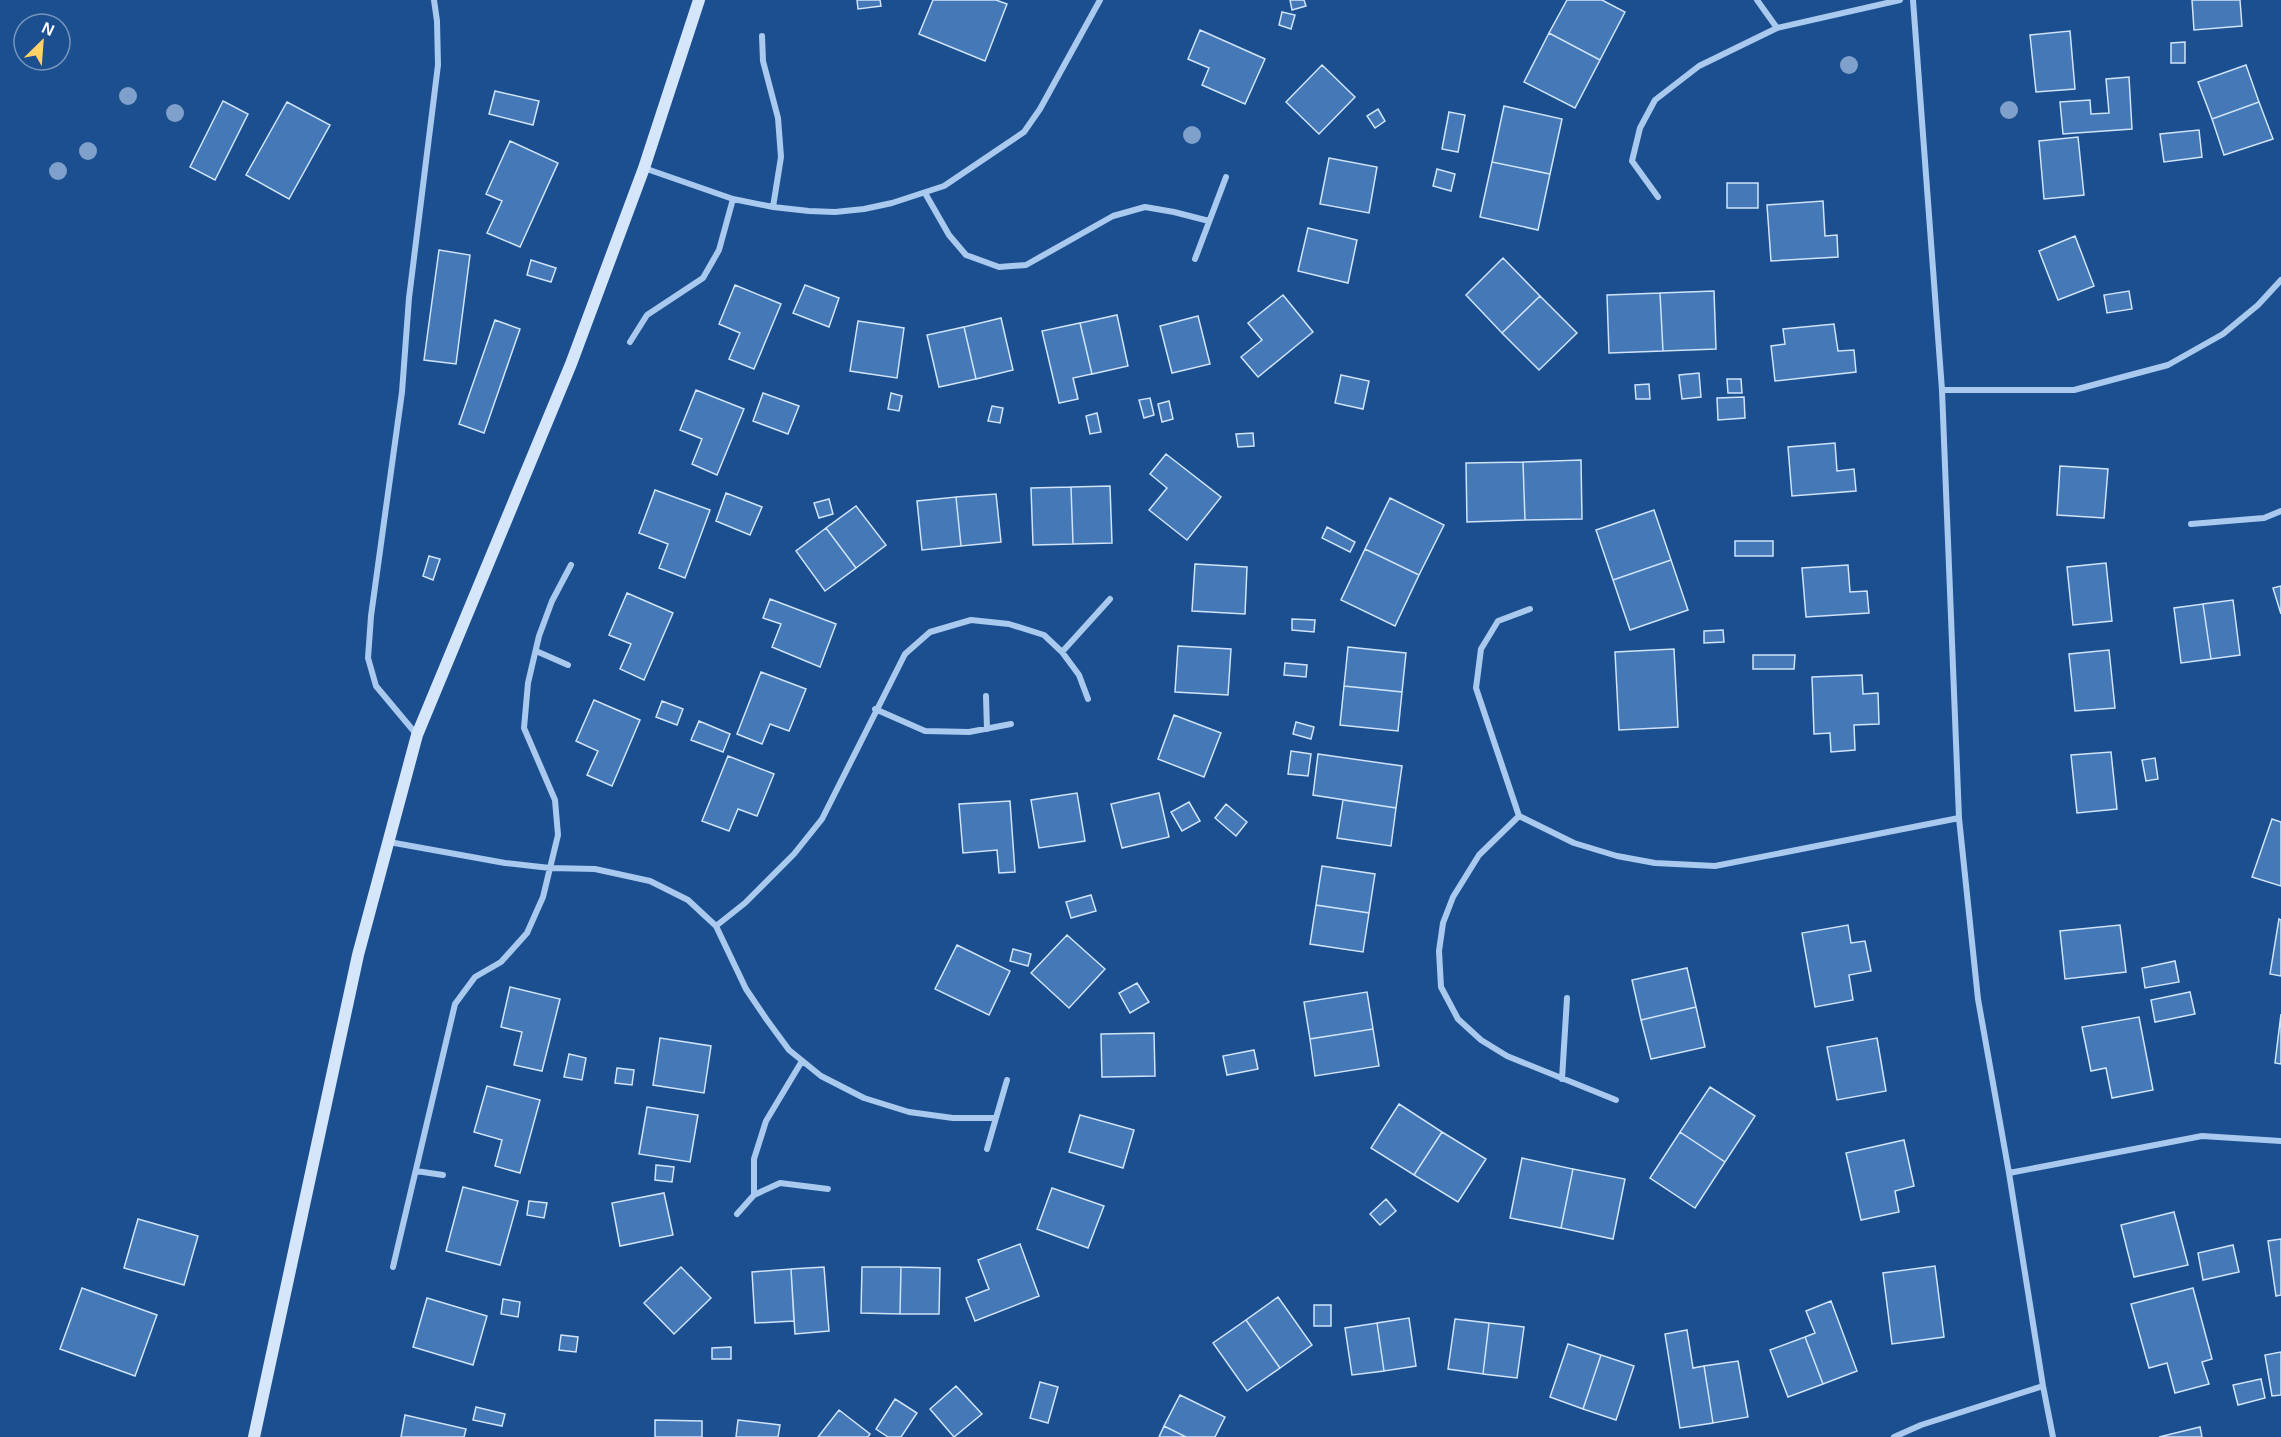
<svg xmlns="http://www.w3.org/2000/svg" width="2281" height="1437" viewBox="0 0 2281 1437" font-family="Helvetica,sans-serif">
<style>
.building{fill:#4478b7;stroke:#cfe3fa;stroke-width:1.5}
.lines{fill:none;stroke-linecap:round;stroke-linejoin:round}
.street{stroke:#a9c9ee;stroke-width:6}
.secondary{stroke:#d6e6fa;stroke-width:12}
.tree{fill:#7ea0ca}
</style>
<rect width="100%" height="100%" fill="#1b4f8f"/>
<path class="building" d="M 857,0 L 880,0 L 881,6 L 858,9 Z
M 933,0 L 996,0 L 1007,4 L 985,61 L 919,34 Z
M 1290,0 L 1304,0 L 1306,6 L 1292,10 Z
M 1567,0 L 1602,0 L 1625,12 L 1600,60 L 1549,33 Z
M 2192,0 L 2240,0 L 2242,26 L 2194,30 Z
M 1282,12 L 1295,15 L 1291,29 L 1279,25 Z
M 1200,30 L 1265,59 L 1245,104 L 1202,85 L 1209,68 L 1188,59 Z
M 2070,31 L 2075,89 L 2036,92 L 2030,35 Z
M 1549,33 L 1600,60 L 1575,108 L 1524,82 Z
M 2185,42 L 2185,63 L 2171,63 L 2171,43 Z
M 1322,65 L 1355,97 L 1319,134 L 1286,102 Z
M 2246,65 L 2259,102 L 2212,119 L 2198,82 Z
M 2129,77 L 2132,129 L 2063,134 L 2060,102 L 2090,100 L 2091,114 L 2109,113 L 2106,79 Z
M 495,91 L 539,101 L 533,125 L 489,114 Z
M 223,101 L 248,114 L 215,180 L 190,167 Z
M 287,102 L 330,125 L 289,199 L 246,175 Z
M 2259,102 L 2273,139 L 2224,155 L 2212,119 Z
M 1504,106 L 1562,119 L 1550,174 L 1492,162 Z
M 1378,109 L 1385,121 L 1375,128 L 1367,116 Z
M 1449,112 L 1465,115 L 1458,152 L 1442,149 Z
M 2199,130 L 2202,157 L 2164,162 L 2160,134 Z
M 2078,137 L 2084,195 L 2044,199 L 2039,141 Z
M 510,141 L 558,163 L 520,247 L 487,233 L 502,201 L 486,194 Z
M 1329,158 L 1377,167 L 1369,213 L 1320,204 Z
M 1492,162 L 1550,174 L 1538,230 L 1480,217 Z
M 1437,169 L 1455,174 L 1451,191 L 1433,186 Z
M 1727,183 L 1758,183 L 1758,208 L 1727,208 Z
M 1823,201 L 1825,236 L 1837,235 L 1838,257 L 1771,261 L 1767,205 Z
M 1308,228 L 1357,240 L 1348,283 L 1298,271 Z
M 2075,236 L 2094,286 L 2058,300 L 2039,251 Z
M 439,250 L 470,255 L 456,364 L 424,360 Z
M 1503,258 L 1540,296 L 1502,333 L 1466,295 Z
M 531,260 L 556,268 L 551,282 L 527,275 Z
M 735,285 L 781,304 L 754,369 L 729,359 L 740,333 L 719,324 Z
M 805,285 L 839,298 L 829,327 L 793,313 Z
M 1714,291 L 1716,349 L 1663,351 L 1660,293 Z
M 2129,291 L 2132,309 L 2107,313 L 2104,295 Z
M 1660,293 L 1663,351 L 1609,353 L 1607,295 Z
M 1283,295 L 1313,332 L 1258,377 L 1241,357 L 1262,340 L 1248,323 Z
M 1540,296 L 1577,333 L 1539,370 L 1502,333 Z
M 1117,315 L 1128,366 L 1092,374 L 1080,323 Z
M 1198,316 L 1210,364 L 1172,373 L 1160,326 Z
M 1001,318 L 1013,370 L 976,379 L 964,327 Z
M 495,320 L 520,329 L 484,433 L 459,424 Z
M 858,321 L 904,328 L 897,378 L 850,371 Z
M 1080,323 L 1092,374 L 1073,378 L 1078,399 L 1059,403 L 1042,331 Z
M 1834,324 L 1838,351 L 1854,350 L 1856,372 L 1775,381 L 1771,346 L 1785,344 L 1783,329 Z
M 964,327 L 976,379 L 939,387 L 927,335 Z
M 1699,373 L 1701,397 L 1682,399 L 1679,375 Z
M 1341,375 L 1369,381 L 1363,409 L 1335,403 Z
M 1727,379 L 1741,379 L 1742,393 L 1728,393 Z
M 1649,384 L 1650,399 L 1636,399 L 1635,385 Z
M 696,390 L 744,409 L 717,475 L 692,464 L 702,439 L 680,430 Z
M 763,393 L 799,406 L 788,434 L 753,421 Z
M 891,393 L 902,396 L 899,411 L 888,409 Z
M 1744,397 L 1745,418 L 1718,420 L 1717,398 Z
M 1150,398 L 1154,415 L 1144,418 L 1139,400 Z
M 1169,401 L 1173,419 L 1162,422 L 1158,404 Z
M 992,406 L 1003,408 L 1000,423 L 988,421 Z
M 1097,413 L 1101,432 L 1090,434 L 1086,416 Z
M 1253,433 L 1254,446 L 1238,447 L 1236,434 Z
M 1835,443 L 1837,471 L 1854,469 L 1856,491 L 1792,496 L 1788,447 Z
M 1166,454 L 1221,497 L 1187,540 L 1149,510 L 1167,488 L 1150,474 Z
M 1581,460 L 1582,519 L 1525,520 L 1523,462 Z
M 1523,462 L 1525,520 L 1467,522 L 1466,463 Z
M 2060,466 L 2108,469 L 2104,518 L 2057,515 Z
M 1110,486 L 1112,543 L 1073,544 L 1071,487 Z
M 1071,487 L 1073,544 L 1033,545 L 1031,488 Z
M 655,490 L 710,510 L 685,578 L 659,568 L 668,544 L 639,533 Z
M 726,493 L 762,507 L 750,535 L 716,521 Z
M 996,494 L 1001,542 L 961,546 L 956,497 Z
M 956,497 L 961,546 L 922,550 L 917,501 Z
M 1390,498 L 1444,525 L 1419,575 L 1365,549 Z
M 829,499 L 833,514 L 819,518 L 814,503 Z
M 856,506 L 886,545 L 856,568 L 826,528 Z
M 1654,510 L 1671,560 L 1613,580 L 1596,530 Z
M 1327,527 L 1355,542 L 1350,552 L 1322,538 Z
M 826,528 L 856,568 L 825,591 L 796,551 Z
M 1735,541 L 1773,541 L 1773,556 L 1735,556 Z
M 1365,549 L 1419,575 L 1395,626 L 1341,600 Z
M 429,556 L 440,559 L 433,580 L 423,576 Z
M 1671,560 L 1688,610 L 1630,630 L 1613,580 Z
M 2106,563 L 2112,621 L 2073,625 L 2067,567 Z
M 1195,564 L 1247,567 L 1245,614 L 1192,611 Z
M 1848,565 L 1850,592 L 1867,591 L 1869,613 L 1806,617 L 1802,568 Z
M 2281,586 L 2281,614 L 2273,588 Z
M 627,593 L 673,613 L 644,680 L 620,669 L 631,644 L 609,635 Z
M 770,599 L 836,624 L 820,667 L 772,647 L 781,624 L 763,618 Z
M 2233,600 L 2240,655 L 2211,659 L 2203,604 Z
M 2203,604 L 2211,659 L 2181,663 L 2174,608 Z
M 1292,619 L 1315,620 L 1314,632 L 1292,630 Z
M 1723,630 L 1724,642 L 1704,643 L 1704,631 Z
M 1178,646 L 1231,649 L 1228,695 L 1175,692 Z
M 1348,647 L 1406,653 L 1402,692 L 1344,686 Z
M 1674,649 L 1678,727 L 1619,730 L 1615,652 Z
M 2109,650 L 2115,708 L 2075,711 L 2069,654 Z
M 1753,655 L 1795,655 L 1794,669 L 1753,669 Z
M 1285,663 L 1307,665 L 1306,677 L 1284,675 Z
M 761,672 L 806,689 L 789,731 L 770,724 L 762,744 L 737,734 Z
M 1862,675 L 1863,694 L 1878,693 L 1879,724 L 1854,725 L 1855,750 L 1831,752 L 1830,733 L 1814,734 L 1812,677 Z
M 1344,686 L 1402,692 L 1398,731 L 1340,725 Z
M 594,700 L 640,720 L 612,786 L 587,775 L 598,751 L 576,741 Z
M 662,701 L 683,709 L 677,725 L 656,717 Z
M 1174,715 L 1221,733 L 1204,777 L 1158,759 Z
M 699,721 L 730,734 L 723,752 L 691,740 Z
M 1296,722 L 1314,727 L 1311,739 L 1293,734 Z
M 1291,751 L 1311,754 L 1308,776 L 1288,774 Z
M 2111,752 L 2117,809 L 2077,813 L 2071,755 Z
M 1318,754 L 1402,766 L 1396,808 L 1313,795 Z
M 728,756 L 774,774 L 757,816 L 738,809 L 729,831 L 702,821 Z
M 2155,758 L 2158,779 L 2146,781 L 2142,760 Z
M 1077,793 L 1085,841 L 1039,848 L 1031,800 Z
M 1159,793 L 1169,837 L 1122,848 L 1111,804 Z
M 1343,800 L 1396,808 L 1391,846 L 1337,838 Z
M 1010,801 L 1015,872 L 999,873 L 997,850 L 963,853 L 959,804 Z
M 1189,802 L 1200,821 L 1182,831 L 1171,812 Z
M 1226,804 L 1247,822 L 1236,836 L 1215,818 Z
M 2272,819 L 2281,822 L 2281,886 L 2252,877 Z
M 1322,866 L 1375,874 L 1369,913 L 1316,905 Z
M 1091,895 L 1096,911 L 1071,918 L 1066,902 Z
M 1316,905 L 1369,913 L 1363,952 L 1310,944 Z
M 2279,919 L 2281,920 L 2281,976 L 2270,974 Z
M 1848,925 L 1851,943 L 1865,941 L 1871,971 L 1849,975 L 1853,1000 L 1815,1007 L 1802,933 Z
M 2120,925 L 2126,972 L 2065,979 L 2060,931 Z
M 1067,935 L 1105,969 L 1069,1008 L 1031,973 Z
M 957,945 L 1010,971 L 989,1015 L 935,989 Z
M 1013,949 L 1031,954 L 1028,966 L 1010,961 Z
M 2175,961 L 2179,982 L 2145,988 L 2142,968 Z
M 1687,968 L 1696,1007 L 1641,1020 L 1632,980 Z
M 1137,983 L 1149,1002 L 1130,1013 L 1119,993 Z
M 510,987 L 560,999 L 542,1071 L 514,1065 L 522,1032 L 501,1027 Z
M 1367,992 L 1373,1029 L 1310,1039 L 1304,1002 Z
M 2190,992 L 2195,1014 L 2155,1022 L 2151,1000 Z
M 1696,1007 L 1705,1047 L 1651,1059 L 1641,1020 Z
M 2281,1014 L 2281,1064 L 2275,1063 Z
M 2139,1017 L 2153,1090 L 2112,1098 L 2106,1068 L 2091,1071 L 2082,1027 Z
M 1373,1029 L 1379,1066 L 1315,1076 L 1310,1039 Z
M 1154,1033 L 1155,1076 L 1102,1077 L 1101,1034 Z
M 660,1038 L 711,1046 L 704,1093 L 653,1085 Z
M 1877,1038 L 1886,1091 L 1837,1100 L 1827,1047 Z
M 1254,1050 L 1258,1069 L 1227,1075 L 1223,1056 Z
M 569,1054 L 586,1058 L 582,1080 L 564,1077 Z
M 617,1068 L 634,1070 L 632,1085 L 615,1083 Z
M 487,1086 L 540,1100 L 520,1173 L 495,1166 L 502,1140 L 474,1132 Z
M 1710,1087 L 1755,1116 L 1725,1162 L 1680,1132 Z
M 1399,1104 L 1442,1132 L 1414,1175 L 1371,1148 Z
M 647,1107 L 698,1115 L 690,1162 L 639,1154 Z
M 1080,1115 L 1134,1130 L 1123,1168 L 1069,1152 Z
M 1442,1132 L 1486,1159 L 1458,1202 L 1414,1175 Z
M 1680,1132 L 1725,1162 L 1695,1208 L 1650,1178 Z
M 1904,1140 L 1914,1186 L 1895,1191 L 1899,1212 L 1861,1220 L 1846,1153 Z
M 1522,1158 L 1573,1169 L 1561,1228 L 1510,1218 Z
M 656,1165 L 674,1167 L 672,1182 L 655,1180 Z
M 1573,1169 L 1625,1179 L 1613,1239 L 1561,1228 Z
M 463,1187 L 518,1201 L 500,1265 L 446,1251 Z
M 1052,1188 L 1104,1206 L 1088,1248 L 1037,1229 Z
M 664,1193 L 673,1235 L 620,1246 L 612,1203 Z
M 1386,1199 L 1396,1211 L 1380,1225 L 1370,1214 Z
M 529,1201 L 547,1203 L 544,1218 L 527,1215 Z
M 2174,1212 L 2188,1265 L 2134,1277 L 2121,1225 Z
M 138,1219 L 198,1236 L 184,1285 L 124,1268 Z
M 2281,1239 L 2281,1295 L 2276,1296 L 2268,1241 Z
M 1020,1244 L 1039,1296 L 975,1321 L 966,1298 L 989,1289 L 978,1260 Z
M 2233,1245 L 2239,1272 L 2203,1280 L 2198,1253 Z
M 1935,1266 L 1944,1337 L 1892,1344 L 1883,1273 Z
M 681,1267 L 711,1298 L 674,1334 L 644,1303 Z
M 824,1267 L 829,1331 L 795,1334 L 791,1269 Z
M 862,1267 L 901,1267 L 900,1314 L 861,1313 Z
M 901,1267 L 940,1268 L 939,1314 L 900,1314 Z
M 791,1269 L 794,1321 L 755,1323 L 752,1272 Z
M 82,1288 L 157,1315 L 135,1376 L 60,1349 Z
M 2193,1288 L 2212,1359 L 2202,1362 L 2209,1384 L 2175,1393 L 2167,1363 L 2149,1368 L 2131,1304 Z
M 1278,1297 L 1312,1345 L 1280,1368 L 1246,1320 Z
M 427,1298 L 487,1316 L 473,1365 L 413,1347 Z
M 503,1299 L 520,1302 L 518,1317 L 501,1314 Z
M 1831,1301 L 1857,1371 L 1823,1384 L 1805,1337 L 1815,1333 L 1806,1311 Z
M 1314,1305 L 1331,1305 L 1331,1326 L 1314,1326 Z
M 1409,1318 L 1416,1366 L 1384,1371 L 1377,1323 Z
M 1455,1319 L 1489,1323 L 1483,1374 L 1448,1369 Z
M 1246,1320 L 1280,1368 L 1247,1391 L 1213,1343 Z
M 1377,1323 L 1384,1371 L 1352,1375 L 1345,1328 Z
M 1489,1323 L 1524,1327 L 1517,1378 L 1483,1374 Z
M 1687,1330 L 1693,1368 L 1704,1366 L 1713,1423 L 1680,1428 L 1665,1334 Z
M 561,1335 L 578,1337 L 576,1352 L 559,1350 Z
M 1805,1337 L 1823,1384 L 1788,1397 L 1770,1350 Z
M 1568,1344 L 1601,1355 L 1583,1409 L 1550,1397 Z
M 731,1347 L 731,1359 L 712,1359 L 712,1348 Z
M 2281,1352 L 2281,1395 L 2272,1396 L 2265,1355 Z
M 1601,1355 L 1634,1366 L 1616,1420 L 1583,1409 Z
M 1738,1361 L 1748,1417 L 1713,1423 L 1704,1366 Z
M 2261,1379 L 2265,1398 L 2238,1405 L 2233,1385 Z
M 1040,1382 L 1058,1387 L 1048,1423 L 1030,1418 Z
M 956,1386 L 982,1414 L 954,1437 L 930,1409 Z
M 1180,1395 L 1225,1417 L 1215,1437 L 1186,1437 L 1164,1426 Z
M 895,1399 L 917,1413 L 901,1437 L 888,1437 L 876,1429 Z
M 476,1407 L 505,1414 L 502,1426 L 473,1420 Z
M 839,1410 L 870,1434 L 868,1437 L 818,1437 Z
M 405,1415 L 466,1429 L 464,1437 L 401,1437 Z
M 655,1420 L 702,1421 L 702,1437 L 655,1437 Z
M 738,1420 L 780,1425 L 778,1437 L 736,1437 Z
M 1164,1426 L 1186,1437 L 1159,1437 Z
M 2200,1427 L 2202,1437 L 2159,1437 Z"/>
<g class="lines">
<path class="street" d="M 1757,0 L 1777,28 L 1900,0
M 1913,0 L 1942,390 L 1959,818 L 1978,999 L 2009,1173 L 2043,1386 L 2053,1437
M 762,36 L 763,61 L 778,118 L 781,157 L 773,207
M 644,168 L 733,199 L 773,207 L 809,211 L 835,212 L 864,209 L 892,203 L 944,186 L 1024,132 L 1040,109 L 1100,0
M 925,193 L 949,235 L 966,255 L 999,267 L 1026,265 L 1113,216 L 1145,207 L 1174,212 L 1209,221
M 1658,197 L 1632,161 L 1640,128 L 1655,100 L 1699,66 L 1777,28
M 1195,259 L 1226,177
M 630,342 L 647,315 L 703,278 L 719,250 L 733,199
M 1942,390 L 2074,390 L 2168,365 L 2223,334 L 2258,305 L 2281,280
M 2191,524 L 2264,518 L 2281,511
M 536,651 L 568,665
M 1062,652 L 1110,599
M 986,696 L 987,729
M 875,709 L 925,731 L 969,732 L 1011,724
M 417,735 L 376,686 L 368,658 L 371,616 L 402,392 L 409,298 L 438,65 L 437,21 L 434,0
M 1519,816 L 1476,688 L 1481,649 L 1498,621 L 1530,609
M 389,842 L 505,863 L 550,868 L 595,869 L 650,881 L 688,900 L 716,926 L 746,989 L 767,1020 L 789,1050 L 821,1076 L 864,1098 L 909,1112 L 953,1118 L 996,1118
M 716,926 L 745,903 L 794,854 L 822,819 L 905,654 L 930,632 L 971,620 L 1009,624 L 1044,635 L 1062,652 L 1079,675 L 1088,699
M 1562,1079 L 1567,998
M 1616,1100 L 1507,1056 L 1481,1040 L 1458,1019 L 1441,987 L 1439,951 L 1443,923 L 1453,897 L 1479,855 L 1519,816 L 1574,843 L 1617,856 L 1655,863 L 1715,866 L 1959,818
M 987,1149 L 1007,1080
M 416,1171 L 443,1175
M 2009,1173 L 2202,1136 L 2281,1141
M 754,1195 L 754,1159 L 766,1121 L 802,1061
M 737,1214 L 754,1195 L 780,1183 L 828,1189
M 393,1267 L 455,1004 L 475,977 L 501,962 L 527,933 L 543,897 L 558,835 L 555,800 L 524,728 L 528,683 L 539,636 L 552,601 L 571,565
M 1894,1437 L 1921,1425 L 2043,1386"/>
<path class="secondary" d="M 254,1437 L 358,955 L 417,735 L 571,364 L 644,168 L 699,0"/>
</g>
<g class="tree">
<circle cx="1849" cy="65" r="9"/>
<circle cx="128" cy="96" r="9"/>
<circle cx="2009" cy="110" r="9"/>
<circle cx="175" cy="113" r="9"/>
<circle cx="1192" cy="135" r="9"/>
<circle cx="88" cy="151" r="9"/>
<circle cx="58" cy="171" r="9"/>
</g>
<g transform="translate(42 42) rotate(25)"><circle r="28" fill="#1b4f8f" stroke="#7695bc" stroke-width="1.5"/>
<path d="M0-4.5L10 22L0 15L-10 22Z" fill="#ffd166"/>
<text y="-9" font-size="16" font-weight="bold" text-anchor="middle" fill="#ffffff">N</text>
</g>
</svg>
